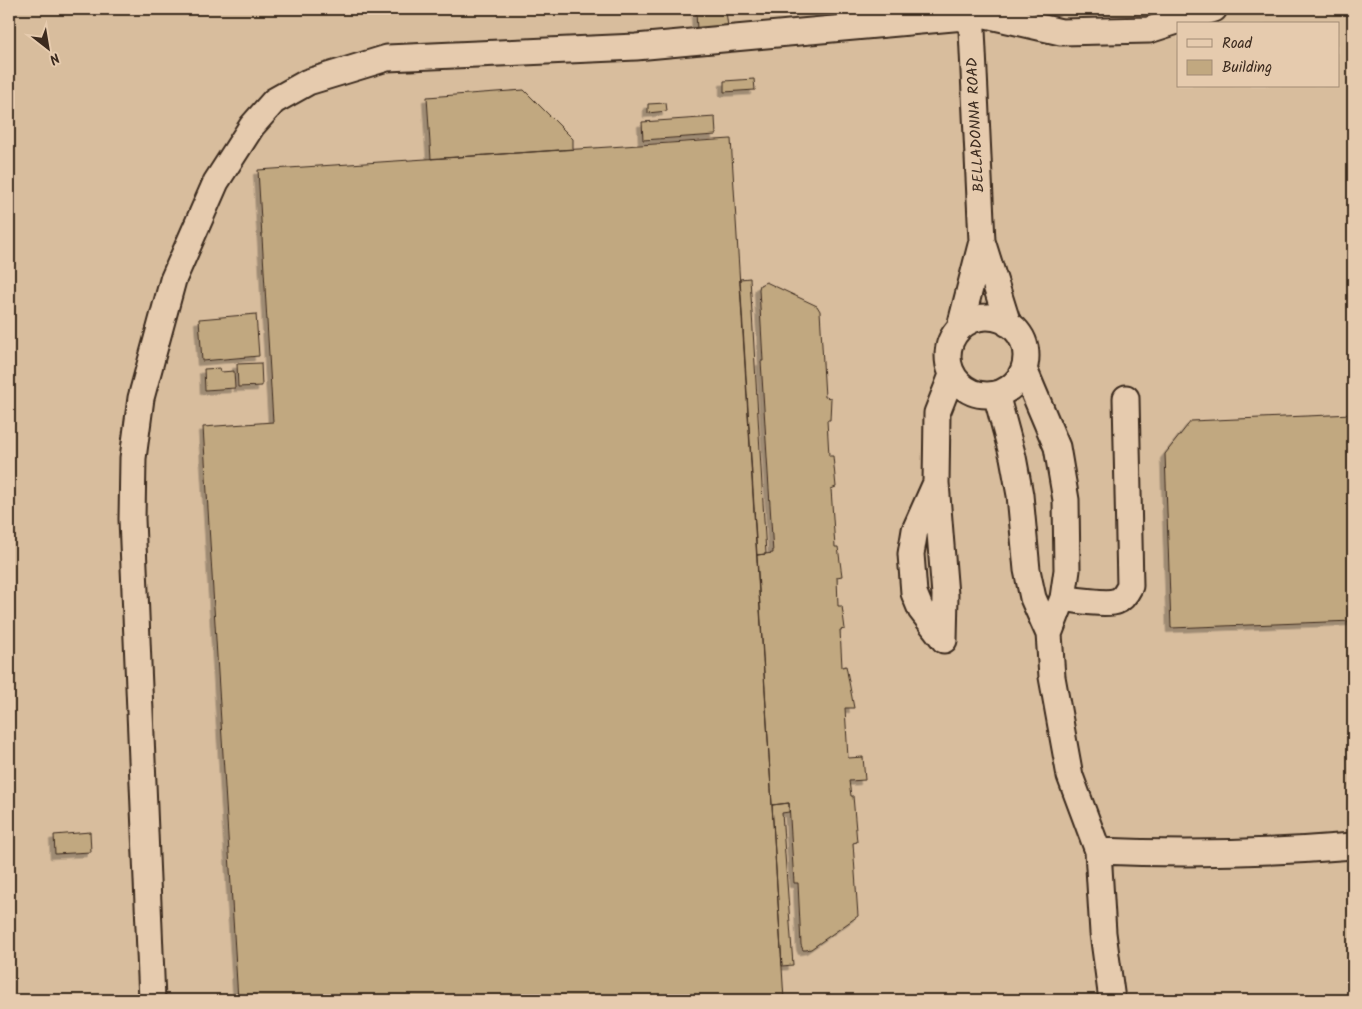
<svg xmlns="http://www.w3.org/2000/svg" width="1362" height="1009" viewBox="0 0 1362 1009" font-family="Kalam,sans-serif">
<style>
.built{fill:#d8bd9d;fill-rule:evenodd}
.building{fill:#c1a880;stroke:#3b2a1e;filter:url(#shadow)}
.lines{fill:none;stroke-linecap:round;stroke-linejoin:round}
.minor-casing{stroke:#3b2a1e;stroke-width:29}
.minor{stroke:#e6cbae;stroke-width:25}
.labels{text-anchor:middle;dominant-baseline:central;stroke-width:4;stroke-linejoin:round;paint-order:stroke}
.street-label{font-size:15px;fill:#3b2a1e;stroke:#e6cbae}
</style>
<defs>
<filter id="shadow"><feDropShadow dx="-4.5" dy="4.5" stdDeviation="0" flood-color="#0004"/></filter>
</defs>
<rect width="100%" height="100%" fill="#e6cbae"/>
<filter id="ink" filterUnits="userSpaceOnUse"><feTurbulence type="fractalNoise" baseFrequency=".02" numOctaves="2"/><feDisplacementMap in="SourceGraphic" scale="10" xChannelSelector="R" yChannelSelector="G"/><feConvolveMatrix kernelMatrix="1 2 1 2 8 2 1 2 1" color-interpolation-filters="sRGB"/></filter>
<g filter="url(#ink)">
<path class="built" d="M 9,9 L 1353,9 L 1353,1000 L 10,1000 L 9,991 ZM 1178,24 L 1338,24 L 1338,86 L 1178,86 Z"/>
<path class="building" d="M 726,11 L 728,27 L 697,29 L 696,13 Z
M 754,79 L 755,90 L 724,92 L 724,81 Z
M 524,90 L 573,139 L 573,149 L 431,159 L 427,97 Z
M 666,103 L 667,111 L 648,113 L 648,104 Z
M 715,117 L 716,135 L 643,140 L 642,122 Z
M 731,139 L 784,1000 L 238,1000 L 203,427 L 273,422 L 258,170 Z
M 750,278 L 766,554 L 757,555 L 740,279 Z
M 766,282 L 817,306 L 820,311 L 825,397 L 831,398 L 830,420 L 827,420 L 829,456 L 833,456 L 836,487 L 831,489 L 835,547 L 838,547 L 842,576 L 837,577 L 838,606 L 842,606 L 845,629 L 840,630 L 842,667 L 846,666 L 854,708 L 845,708 L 848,758 L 863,757 L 865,780 L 849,781 L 851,796 L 853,796 L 857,842 L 853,843 L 858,916 L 811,949 L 806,950 L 803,950 L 801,945 L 798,883 L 794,883 L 789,803 L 772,805 L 757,555 L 773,553 L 761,361 L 763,361 L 759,289 L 760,285 Z
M 256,314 L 259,356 L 202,361 L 199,319 Z
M 261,363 L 262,386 L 238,387 L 237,364 Z
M 220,368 L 221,372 L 234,371 L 235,388 L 205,390 L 204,369 Z
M 1353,414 L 1353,621 L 1171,628 L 1165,454 L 1191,421 Z
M 789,803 L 789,812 L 782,813 L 793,965 L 782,966 L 772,805 Z
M 90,832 L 91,852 L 55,854 L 54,835 Z"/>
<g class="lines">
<defs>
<path id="minor" d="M 971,9 L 982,241 L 1008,324
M948 356a39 39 0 1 1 78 0a39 39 0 1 1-78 0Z
M 960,327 L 982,241
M 1024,369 L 1057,447 L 1066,500 L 1067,570 L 1063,598 L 1049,634
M 996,394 L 1013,457 L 1020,495 L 1027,570 L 1033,598 L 1049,634 L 1052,677 L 1070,776 L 1098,851 L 1103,933 L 1112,1000
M 935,485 L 915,530 L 911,554 L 914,593 L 921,610 L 944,640
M 1063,598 C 1074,600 1108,605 1117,601 C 1123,599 1127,592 1130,586 L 1126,398
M 944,640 L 945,595 L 936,483 L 937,413 L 952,375
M 1098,851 C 1184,855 1268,853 1353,846
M 152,1000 L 132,519 L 133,458 L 141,398 L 173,280 L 216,182 L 252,126 L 274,101 L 308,82 L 387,58 L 636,47 L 986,15 L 1061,32 L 1149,30 L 1214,9"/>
</defs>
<use href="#minor" class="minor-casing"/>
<use href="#minor" class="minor"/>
</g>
</g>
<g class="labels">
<g class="street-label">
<text transform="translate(976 125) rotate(-93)">BELLADONNA ROAD</text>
</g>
</g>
<rect width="1362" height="1009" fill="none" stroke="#e6cbae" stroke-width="30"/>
<rect x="15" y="15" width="1332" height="979" fill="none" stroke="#3b2a1e" stroke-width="2" filter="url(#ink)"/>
<rect x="1177" y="22" width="162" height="65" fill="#e6cbae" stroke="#a28b74"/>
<rect x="1187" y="39" width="25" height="8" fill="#e6cbae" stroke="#a28b74"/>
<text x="1222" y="48" font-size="15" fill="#3b2a1e">Road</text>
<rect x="1187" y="60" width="25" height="15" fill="#c1a880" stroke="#a28b74"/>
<text x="1222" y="72" font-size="15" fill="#3b2a1e">Building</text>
<g transform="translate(48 48) rotate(149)" stroke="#e6cbae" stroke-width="4" paint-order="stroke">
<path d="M0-4L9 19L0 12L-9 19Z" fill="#3b2a1e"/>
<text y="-8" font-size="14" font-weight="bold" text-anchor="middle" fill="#3b2a1e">N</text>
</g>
</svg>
